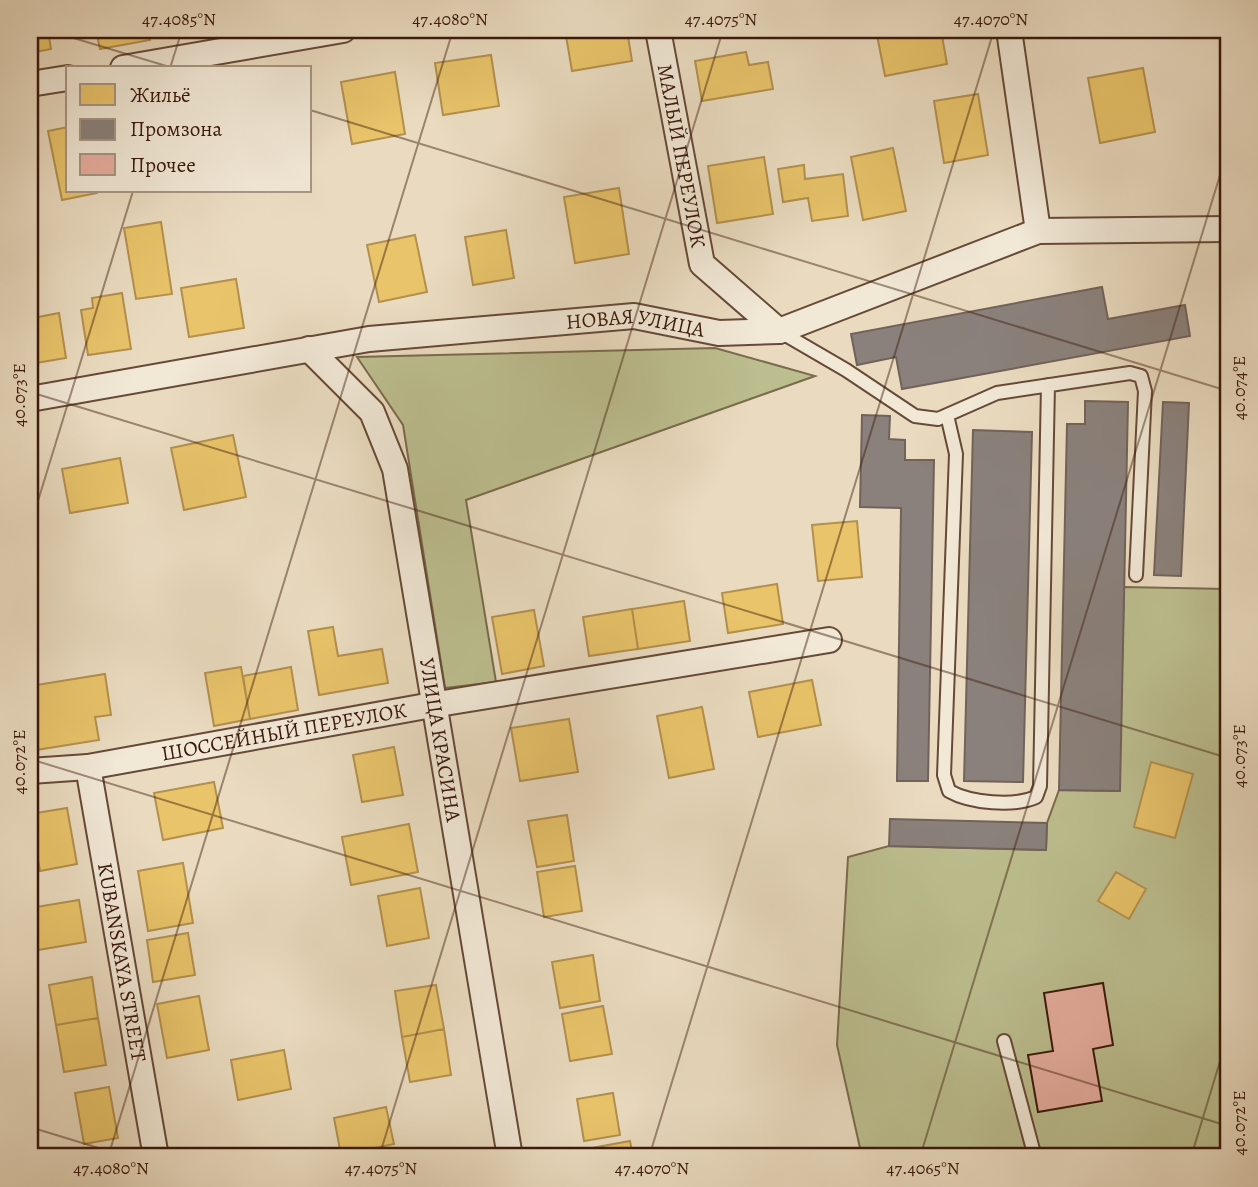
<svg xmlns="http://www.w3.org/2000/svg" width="1258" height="1187" viewBox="0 0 1258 1187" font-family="Alegreya,serif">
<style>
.green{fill:#bcbe8f;stroke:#7b6b4c;stroke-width:2}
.homes{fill:#e9c46a;stroke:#b4904d;stroke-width:2}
.industry{fill:#8a817c;stroke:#72625a;stroke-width:2}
.building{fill:#e6ad9e;stroke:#3a1809;stroke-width:2}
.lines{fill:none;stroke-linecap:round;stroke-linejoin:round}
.lane-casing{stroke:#664937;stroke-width:16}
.street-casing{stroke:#664937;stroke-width:28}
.lane{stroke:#f1e8d6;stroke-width:12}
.street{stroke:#f1e8d6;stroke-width:24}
.ticks{fill:none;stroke:#3a1809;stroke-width:2;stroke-opacity:0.45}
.labels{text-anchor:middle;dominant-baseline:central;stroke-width:7;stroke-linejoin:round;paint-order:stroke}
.street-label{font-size:21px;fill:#3a1809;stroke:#f1e8d6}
.neatline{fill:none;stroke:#3a1809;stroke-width:2.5}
.ticks-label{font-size:18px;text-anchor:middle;fill:#3a1809}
</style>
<rect width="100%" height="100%" fill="#eadbc0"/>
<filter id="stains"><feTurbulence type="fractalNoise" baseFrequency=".00286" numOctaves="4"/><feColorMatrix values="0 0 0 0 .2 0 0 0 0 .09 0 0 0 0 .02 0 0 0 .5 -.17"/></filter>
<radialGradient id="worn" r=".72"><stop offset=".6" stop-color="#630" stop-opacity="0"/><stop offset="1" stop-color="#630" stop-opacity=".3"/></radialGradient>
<path class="green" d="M 715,348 L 815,376 L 466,500 L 496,682 L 445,688 L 403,425 L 357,357 Z
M 1124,587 L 1227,589 L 1223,689 L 1228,690 L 1228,1157 L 862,1157 L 837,1045 L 848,857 L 889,846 L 1046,850 L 1047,823 L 1059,790 L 1119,791 Z"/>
<path class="homes" d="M 30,30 L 48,30 L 51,49 L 30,53 Z
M 96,30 L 148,30 L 150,40 L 100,49 Z
M 565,30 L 627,30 L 632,61 L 572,71 Z
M 709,30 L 738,30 L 710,36 Z
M 876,30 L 941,30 L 947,64 L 885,76 Z
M 746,52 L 749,65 L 768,62 L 773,89 L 702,101 L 695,61 Z
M 491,55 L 499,106 L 443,115 L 435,63 Z
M 1143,68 L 1155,132 L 1100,143 L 1088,78 Z
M 395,72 L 405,134 L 352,144 L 341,82 Z
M 978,94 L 988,155 L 944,163 L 934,101 Z
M 68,127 L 68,191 L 97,191 L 97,193 L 62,200 L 48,131 Z
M 893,148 L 906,211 L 863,220 L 851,157 Z
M 764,157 L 773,214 L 717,223 L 708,166 Z
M 804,165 L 805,179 L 843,174 L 848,216 L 812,221 L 808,198 L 783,202 L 778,169 Z
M 619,188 L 629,254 L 575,263 L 564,197 Z
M 161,222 L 172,294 L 136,299 L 124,228 Z
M 506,230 L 514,278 L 473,285 L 465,237 Z
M 415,235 L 427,292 L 379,302 L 367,245 Z
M 236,279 L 244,328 L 189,337 L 181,288 Z
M 122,293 L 131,349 L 88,355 L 81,310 L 93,308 L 92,298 Z
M 30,302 L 33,318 L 59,313 L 66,358 L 30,364 Z
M 233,435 L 246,497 L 184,510 L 171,448 Z
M 120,458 L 128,503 L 70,513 L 62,469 Z
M 857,521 L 862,577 L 818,581 L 812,525 Z
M 777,584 L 783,624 L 728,633 L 722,593 Z
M 684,601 L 690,641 L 638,649 L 632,609 Z
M 632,609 L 638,649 L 589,656 L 583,617 Z
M 534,610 L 544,666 L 502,674 L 492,617 Z
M 333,627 L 338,656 L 382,649 L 388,683 L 319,695 L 308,631 Z
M 241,667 L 250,719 L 214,726 L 205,673 Z
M 291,667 L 298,710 L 250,719 L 243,676 Z
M 105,674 L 111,715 L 95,717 L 99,740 L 36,750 L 30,711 L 30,686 Z
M 812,680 L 821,725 L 758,737 L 749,692 Z
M 702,707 L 714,769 L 669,778 L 657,716 Z
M 30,711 L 36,750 L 30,751 Z
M 569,719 L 578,772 L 520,781 L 511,728 Z
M 394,747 L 403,795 L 362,802 L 353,755 Z
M 1151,762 L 1193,774 L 1175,838 L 1134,827 Z
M 214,782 L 223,828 L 163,840 L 154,793 Z
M 67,808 L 77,864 L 40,871 L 30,814 Z
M 567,815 L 574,861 L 537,867 L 528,821 Z
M 409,824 L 418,872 L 351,885 L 342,837 Z
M 183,863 L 193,923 L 148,931 L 138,871 Z
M 575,866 L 582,911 L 544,917 L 537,872 Z
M 1116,872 L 1146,889 L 1129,919 L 1098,901 Z
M 420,888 L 429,938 L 387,946 L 378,896 Z
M 79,900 L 86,942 L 32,951 L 30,908 Z
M 188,933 L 195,975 L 153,982 L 147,940 Z
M 593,955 L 600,1001 L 560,1008 L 552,962 Z
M 92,977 L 98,1018 L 56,1025 L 49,985 Z
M 436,985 L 444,1029 L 402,1037 L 395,991 Z
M 199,996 L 209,1050 L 167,1058 L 157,1004 Z
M 603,1006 L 612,1054 L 570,1061 L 562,1014 Z
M 98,1018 L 106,1065 L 64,1072 L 56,1025 Z
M 444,1029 L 451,1075 L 410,1082 L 402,1037 Z
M 284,1050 L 291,1089 L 238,1100 L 231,1060 Z
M 109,1087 L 118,1138 L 84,1144 L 75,1093 Z
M 613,1093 L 620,1135 L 584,1141 L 577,1099 Z
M 386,1107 L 394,1144 L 341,1155 L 334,1118 Z
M 630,1141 L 633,1157 L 587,1157 L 586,1149 Z"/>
<path class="industry" d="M 1102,287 L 1108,319 L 1185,305 L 1190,336 L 902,389 L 896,357 L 857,365 L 851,334 Z
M 1085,401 L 1128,402 L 1120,791 L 1059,790 L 1067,424 L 1085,424 Z
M 1163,402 L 1189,403 L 1181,576 L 1154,575 Z
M 862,415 L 890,416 L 889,439 L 905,440 L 905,460 L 934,460 L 928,781 L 897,781 L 901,508 L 860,507 Z
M 973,430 L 1032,432 L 1023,782 L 964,781 Z
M 890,819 L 1047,823 L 1046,850 L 889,846 Z"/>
<path class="building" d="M 1103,983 L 1113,1045 L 1093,1049 L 1102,1101 L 1038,1112 L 1028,1055 L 1053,1051 L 1044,993 Z"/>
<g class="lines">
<defs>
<path id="lane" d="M 779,331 L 846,370 L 915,416 L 938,419 L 997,393 L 1130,373 L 1141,376 L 1145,391 L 1136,575
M 947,415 L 956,454 L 944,775 L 949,791 C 970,803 1014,807 1036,797 L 1040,786 L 1048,385
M 1004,1041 L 1035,1157"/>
<g id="street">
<path id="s1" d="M 658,30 L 702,264 L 779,331"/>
<path d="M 1009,30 L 1038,231"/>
<path d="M 123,68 L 343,30"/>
<path d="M 30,84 L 68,78"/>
<path id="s2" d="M 309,349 L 372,412 L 395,469 L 510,1157"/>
<path id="s3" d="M 30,399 L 369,339 L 634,316 L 719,333 L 779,331 L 1038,231 L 1228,229"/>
<path id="s4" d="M 88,767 L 156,1157"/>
<path id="s5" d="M 30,771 L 88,767 L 432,705 L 829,640"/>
</g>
</defs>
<use href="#lane" class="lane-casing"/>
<use href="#street" class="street-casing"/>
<use href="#lane" class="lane"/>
<use href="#street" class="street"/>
</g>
<path class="ticks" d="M 47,30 L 173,68M 170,68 L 182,30M 310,110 L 1228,391M 30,392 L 1228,758M 30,527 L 133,191M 30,759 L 1228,1126M 30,1127 L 128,1157M 108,1157 L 453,30M 379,1157 L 723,30M 649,1157 L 994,30M 920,1157 L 1228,149M 1191,1157 L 1228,1035"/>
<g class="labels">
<g class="street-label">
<text stroke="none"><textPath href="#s1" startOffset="128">МАЛЫЙ ПЕРЕУЛОК</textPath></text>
<text stroke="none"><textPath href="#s3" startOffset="612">НОВАЯ УЛИЦА</textPath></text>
<text stroke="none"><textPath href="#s5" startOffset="257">ШОССЕЙНЫЙ ПЕРЕУЛОК</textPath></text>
<text stroke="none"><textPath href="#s2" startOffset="425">УЛИЦА КРАСИНА</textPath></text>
<text stroke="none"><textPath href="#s4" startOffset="198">KUBANSKAYA STREET</textPath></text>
</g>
</g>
<rect width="1258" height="1187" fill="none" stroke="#eadbc0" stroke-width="77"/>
<rect x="66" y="66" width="245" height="126" fill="#f1e8d6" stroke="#a89584" stroke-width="2"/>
<rect x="80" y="84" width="35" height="21" fill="#e9c46a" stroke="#a89584" stroke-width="2"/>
<text x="130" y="102" font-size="21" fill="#3a1809">Жильё</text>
<rect x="80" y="119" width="35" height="21" fill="#8a817c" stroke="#a89584" stroke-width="2"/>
<text x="130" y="136" font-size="21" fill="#3a1809">Промзона</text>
<rect x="80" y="154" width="35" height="21" fill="#e6ad9e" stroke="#a89584" stroke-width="2"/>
<text x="130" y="172" font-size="21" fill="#3a1809">Прочее</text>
<rect x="38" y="38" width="1182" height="1110" class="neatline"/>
<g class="ticks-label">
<text x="179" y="25">47.4085°N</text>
<text x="450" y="25">47.4080°N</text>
<text x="721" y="25">47.4075°N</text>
<text x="991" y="25">47.4070°N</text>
<text transform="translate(1239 388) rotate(-90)" y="6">40.074°E</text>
<text transform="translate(19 395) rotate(-90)" y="6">40.073°E</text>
<text transform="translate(1239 756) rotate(-90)" y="6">40.073°E</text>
<text transform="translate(19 762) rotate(-90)" y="6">40.072°E</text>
<text transform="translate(1239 1123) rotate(-90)" y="6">40.072°E</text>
<text x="111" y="1174">47.4080°N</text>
<text x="381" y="1174">47.4075°N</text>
<text x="652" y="1174">47.4070°N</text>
<text x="923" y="1174">47.4065°N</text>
</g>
<rect width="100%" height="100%" filter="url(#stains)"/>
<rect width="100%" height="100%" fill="url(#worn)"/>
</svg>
